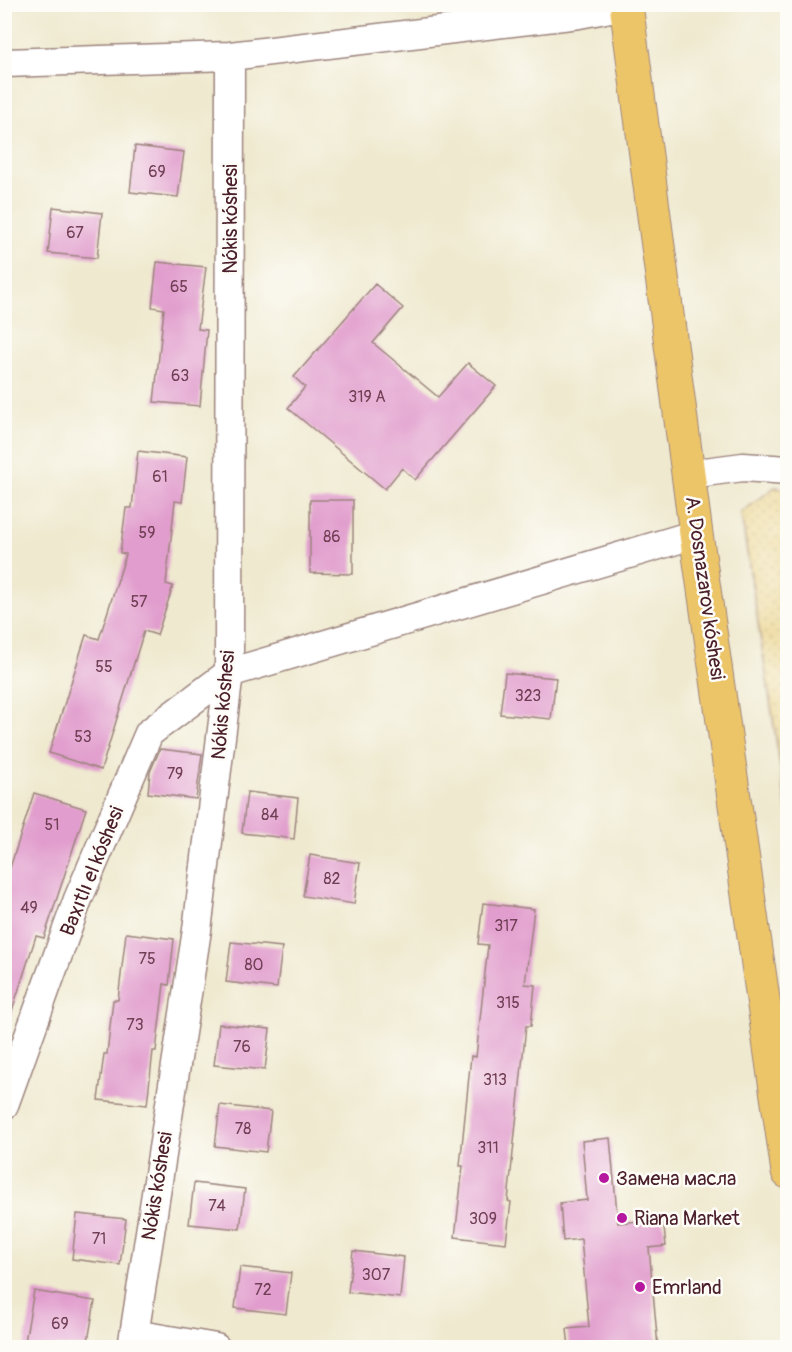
<svg xmlns="http://www.w3.org/2000/svg" width="792" height="1352" viewBox="0 0 792 1352" font-family="Pangolin,sans-serif">
<style>
.sand{fill:url(#sand-dots);stroke:#9c7c64;stroke-width:1.5}
.building{fill:#e19dcd}
.lines{fill:none;stroke-linecap:round;stroke-linejoin:round}
.minor-casing{stroke:#9c847d;stroke-width:31}
.primary-casing{stroke:#9c847d;stroke-width:35}
.minor{stroke:#fff;stroke-width:28}
.primary{stroke:#edc569;stroke-width:33}
.poi-dot{fill:#b5179e;stroke:#fdfcf7;stroke-width:2}
.labels{text-anchor:middle;dominant-baseline:central;stroke-width:5;stroke-linejoin:round;paint-order:stroke}
.number-label{font-size:16px;fill:#703e54}
.street-label{font-size:20px;fill:#4a1f2b;stroke:#fdfcf7}
.poi-label{font-size:20px;fill:#4a1f2b;stroke:#fdfcf7;text-anchor:start}
</style>
<defs>
<pattern id="sand-dots" width="8" height="8" patternUnits="userSpaceOnUse" patternTransform="scale(1.5)"><rect width="8" height="8" fill="#eeda9e"/><path d="M2 2h.1M6 6h.1" fill="none" stroke="#cebb88" stroke-width="1.8" stroke-linecap="round"/></pattern>
</defs>
<rect width="100%" height="100%" fill="#fdfcf7"/>
<filter id="ink" filterUnits="userSpaceOnUse"><feTurbulence type="fractalNoise" baseFrequency=".0167" numOctaves="2"/><feDisplacementMap in="SourceGraphic" scale="12" xChannelSelector="R" yChannelSelector="G"/><feConvolveMatrix kernelMatrix="1 2 1 2 8 2 1 2 1" color-interpolation-filters="sRGB"/></filter>
<filter id="wash" filterUnits="userSpaceOnUse"><feTurbulence type="fractalNoise" baseFrequency=".008" numOctaves="4" result="noise"/><feDisplacementMap in="SourceGraphic" scale="24" xChannelSelector="R" yChannelSelector="G"/><feGaussianBlur stdDeviation="1.35" result="paint"/><feColorMatrix in="noise" values="0 0 0 0 0 0 0 0 0 0 0 0 0 0 0 0 0 1.4 0 .05"/><feComposite in="paint" operator="in"/></filter>
<g filter="url(#wash)">
<rect width="100%" height="100%" fill="#efe9cf"/>
<path class="sand" d="M 775,487 L 788,490 L 787,809 L 741,513 Z"/>
<g id="blocks">
<path class="building" d="M 135,146 L 184,152 L 178,197 L 130,192 Z
M 53,207 L 102,213 L 97,258 L 48,253 Z
M 157,262 L 206,267 L 198,329 L 207,330 L 200,406 L 154,402 L 164,309 L 152,307 Z
M 375,284 L 403,308 L 373,343 L 438,397 L 468,363 L 496,386 L 415,480 L 402,468 L 385,489 L 288,408 L 305,387 L 294,377 Z
M 138,451 L 187,457 L 182,502 L 175,501 L 166,584 L 173,586 L 157,635 L 144,631 L 101,770 L 49,753 L 86,635 L 99,639 L 126,554 L 120,553 L 126,508 L 132,508 Z
M 310,500 L 353,500 L 353,574 L 310,573 Z
M 505,673 L 556,678 L 551,719 L 500,714 Z
M 160,749 L 202,754 L 196,799 L 148,793 L 150,772 Z
M 247,792 L 298,798 L 294,839 L 242,833 Z
M 34,793 L 86,809 L 44,938 L 36,936 L 9,1020 L 4,1019 L 4,873 L 8,874 Z
M 310,855 L 360,863 L 354,904 L 303,896 Z
M 483,903 L 534,909 L 525,984 L 535,985 L 531,1026 L 526,1026 L 508,1201 L 511,1202 L 506,1243 L 455,1237 L 463,1166 L 460,1166 L 471,1056 L 476,1057 L 488,945 L 478,944 Z
M 126,933 L 174,939 L 169,985 L 164,984 L 156,1051 L 153,1051 L 147,1105 L 98,1100 L 104,1054 L 107,1054 L 113,1000 L 118,1000 Z
M 231,942 L 282,947 L 277,988 L 226,982 Z
M 219,1024 L 270,1029 L 265,1070 L 214,1065 Z
M 220,1105 L 271,1111 L 266,1152 L 215,1146 Z
M 610,1138 L 618,1223 L 663,1219 L 666,1246 L 649,1248 L 658,1347 L 569,1347 L 567,1329 L 589,1327 L 581,1239 L 563,1241 L 560,1203 L 587,1200 L 582,1141 Z
M 194,1183 L 245,1189 L 240,1229 L 189,1224 Z
M 77,1214 L 126,1219 L 120,1265 L 72,1259 Z
M 353,1251 L 404,1257 L 400,1298 L 348,1292 Z
M 240,1267 L 291,1273 L 286,1314 L 235,1308 Z
M 34,1291 L 95,1301 L 87,1347 L 24,1347 Z"/>
</g>
</g>
<g filter="url(#ink)">
<use href="#blocks" fill-opacity="0" stroke="#9c847d" stroke-width="1.5"/>
<g class="lines">
<defs>
<path id="minor" d="M 4,63 L 230,56 L 579,14 L 626,5
M 689,474 L 743,467 L 788,470
M 4,1105 L 78,899 L 149,733 L 229,673 L 696,534
M 134,1334 L 216,1348
M 132,1348 L 197,930 L 229,673 L 230,56"/>
<path id="primary" d="M 626,4 L 696,534 L 788,1172"/>
</defs>
<use href="#minor" class="minor-casing"/>
<use href="#primary" class="primary-casing"/>
<use href="#minor" class="minor"/>
<use href="#primary" class="primary"/>
</g>
</g>
<g class="poi-dot">
<circle cx="604" cy="1178" r="6"/>
<circle cx="622" cy="1218" r="6"/>
<circle cx="640" cy="1287" r="6"/>
</g>
<g class="labels">
<g class="number-label">
<text x="157" y="172">69</text>
<text x="75" y="233">67</text>
<text x="179" y="287">65</text>
<text x="180" y="376">63</text>
<text x="367" y="397">319 А</text>
<text x="160" y="477">61</text>
<text x="147" y="533">59</text>
<text x="332" y="537">86</text>
<text x="139" y="602">57</text>
<text x="104" y="667">55</text>
<text x="528" y="696">323</text>
<text x="83" y="737">53</text>
<text x="175" y="774">79</text>
<text x="270" y="815">84</text>
<text x="52" y="825">51</text>
<text x="332" y="879">82</text>
<text x="29" y="908">49</text>
<text x="506" y="926">317</text>
<text x="147" y="959">75</text>
<text x="254" y="965">80</text>
<text x="508" y="1003">315</text>
<text x="135" y="1025">73</text>
<text x="242" y="1047">76</text>
<text x="495" y="1080">313</text>
<text x="243" y="1129">78</text>
<text x="488" y="1148">311</text>
<text x="217" y="1206">74</text>
<text x="483" y="1219">309</text>
<text x="99" y="1239">71</text>
<text x="376" y="1275">307</text>
<text x="263" y="1290">72</text>
<text x="60" y="1324">69</text>
</g>
<g class="street-label">
<text transform="translate(230 219) rotate(-90)">Nókis kóshesi</text>
<text transform="translate(705 588) rotate(82)">A. Dosnazarov kóshesi</text>
<text transform="translate(223 705) rotate(-85)">Nókis kóshesi</text>
<text transform="translate(92 871) rotate(-68)">Baxıtlı el kóshesi</text>
<text transform="translate(157 1186) rotate(-81)">Nókis kóshesi</text>
</g>
<g class="poi-label">
<text x="616" y="1178">Замена масла</text>
<text x="634" y="1218">Riana Market</text>
<text x="652" y="1287">Emrland</text>
</g>
</g>
<rect width="792" height="1352" fill="none" stroke="#fdfcf7" stroke-width="24"/>
</svg>
